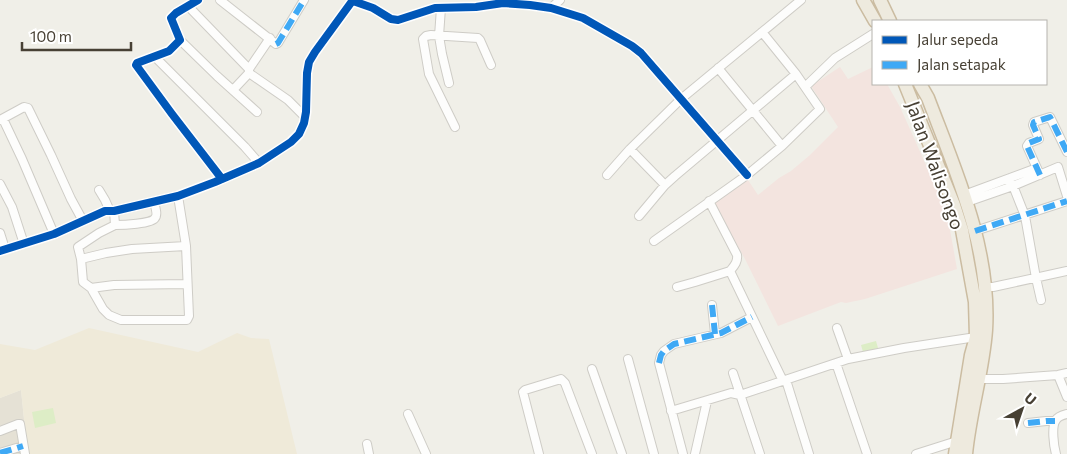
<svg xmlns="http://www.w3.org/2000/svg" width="1067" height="454" viewBox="0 0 1067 454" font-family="Commissioner,sans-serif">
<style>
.residential{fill:#e5e1d5}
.education{fill:#efead9}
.medical{fill:#f3e4df}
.green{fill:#ddedc6}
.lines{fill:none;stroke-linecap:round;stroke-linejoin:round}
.minor-casing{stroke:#ceccc6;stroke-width:10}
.trunk-casing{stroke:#cbbca1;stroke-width:15}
.minor{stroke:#fdfdfc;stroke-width:8}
.trunk{stroke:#eeeade;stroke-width:12}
.quiet{stroke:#3fa9f5;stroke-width:6;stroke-dasharray:12 6;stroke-linecap:butt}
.cycleway-casing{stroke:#fff;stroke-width:11}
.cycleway{stroke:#0057b8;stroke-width:8}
.labels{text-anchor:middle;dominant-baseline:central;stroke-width:4;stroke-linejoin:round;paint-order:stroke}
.street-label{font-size:19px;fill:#474034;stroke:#fff}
</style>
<rect width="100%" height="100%" fill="#f0efe8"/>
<path class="residential" d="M 21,390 L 26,439 L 30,454 L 0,454 L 0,398 Z"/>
<path class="education" d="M 89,328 L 198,352 L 237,333 L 251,338 L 269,339 L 297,454 L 30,454 L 26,439 L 21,390 L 0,398 L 0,344 L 35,350 Z"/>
<path class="medical" d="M 840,67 L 848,79 L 873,67 L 873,84 L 887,84 L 900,107 L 914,138 L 947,213 L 957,269 L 865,299 L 846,303 L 841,302 L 778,326 L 745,259 L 713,202 L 748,180 L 758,195 L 779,178 L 791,171 L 810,155 L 838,127 L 811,86 Z"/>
<path class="green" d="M 876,341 L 878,348 L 863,352 L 861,345 Z
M 53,408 L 56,423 L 35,428 L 32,412 Z"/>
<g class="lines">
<defs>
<path id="minor" d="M 198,0 L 176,13 L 171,18 L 180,40 L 169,51 L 137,63 L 136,65 L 172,114 L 222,179
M 220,0 L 276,44 L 278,43 L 304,0
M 353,1 L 373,8 L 391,19 L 398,20 L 435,8 L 476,7 L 503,3 L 530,5 L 551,8 L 583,18 L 632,46 L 641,53 L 747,175
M 188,6 L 249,69 L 270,38
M 441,8 L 439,36 L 442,54 L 449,83
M 551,8 L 560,0
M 180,40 L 217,76 L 257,112
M 155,57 L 245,147 L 259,163
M 718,68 L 782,146
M 249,73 L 288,100 L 305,117
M 805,87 L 835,58 L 873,34
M 233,90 L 249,73 L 249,69
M 3,119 L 22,159 L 54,234
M 0,120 L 24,107 L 28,108 L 51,155 L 71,199 L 83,221
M 455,127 L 429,74 L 423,39 L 426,36 L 431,35 L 478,38 L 480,40 L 491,65
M 630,149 L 665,185
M 607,175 L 630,149 L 681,99 L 801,0
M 1040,175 L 1027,146 L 1029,143 L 1039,139 L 1033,125 L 1034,122 L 1050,117 L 1067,152
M 1010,178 L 1025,216 L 1036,278 L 1041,300
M 0,184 L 12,207 L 24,244
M 99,190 L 105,200 L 110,211
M 964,195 L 1037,168
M 178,196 L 186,246 L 189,316 L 187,320 L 121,320 L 109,315 L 103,309 L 91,288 L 83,282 L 81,259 L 106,253 L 132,249 L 186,246
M 709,201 L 737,255 C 738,262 734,266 730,271 L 783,381
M 967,202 L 1013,186 L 1058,167 L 1067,196
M 639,216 L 665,185 L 675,176 L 796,74
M 115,225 C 122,225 152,224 155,218 C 158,215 155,206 154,202
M 975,231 L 1067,201
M 0,233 L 5,249
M 654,241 L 747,175 L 782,146 L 820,109 L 796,74 L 762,32
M 0,251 L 54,234 L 105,211 L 114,211 L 178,196 L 215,182 L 259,163 L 291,142 L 299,134 L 304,123 L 306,112 L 307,73 L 309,62 L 315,52 L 353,0
M 81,259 L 78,247 L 99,233 L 115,225 L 114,211
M 677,287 L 695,282 L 730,271
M 985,287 L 993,287 L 1067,271
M 91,288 L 114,285 L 187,284
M 712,305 L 715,334
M 837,328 L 848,359
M 628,359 L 654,454
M 836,363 L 867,454
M 592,369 L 622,454
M 733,373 L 760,454
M 1058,375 L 1067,397
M 979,379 L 1003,379 L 1058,375 L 1067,373
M 786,380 L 809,454
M 740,395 L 848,359 L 904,348 L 976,337
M 671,411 L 731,393 L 740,395
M 408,414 L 426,454
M 1028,423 L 1046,421 L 1055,421
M 0,431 L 18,424 L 20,424 L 25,454
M 367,444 L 369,454
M 0,453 L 23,446
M 539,454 L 523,392 L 525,390 L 561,379 L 565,383 L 592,454
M 683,454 L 659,363 L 661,355 L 664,351 L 674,344 L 721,333 L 752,317
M 695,454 L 707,401
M 916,454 L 957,441
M 1056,454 C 1054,447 1051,426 1056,420 C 1058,416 1063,415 1067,414"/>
<path id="trunk" d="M 863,0 L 875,21
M 880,0 L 890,21
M 905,84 L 954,205 L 962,230 L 975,302 L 976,337 L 971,355 L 955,454
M 920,84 L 928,98 C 956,172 991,249 986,330 C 983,372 970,412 966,454"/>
</defs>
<use href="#minor" class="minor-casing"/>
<use href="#trunk" class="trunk-casing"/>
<use href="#minor" class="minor"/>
<use href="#trunk" class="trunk"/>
<path class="quiet" d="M 276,44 L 278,43 L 304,0
M 1040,175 L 1027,146 L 1029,143 L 1039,139 L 1033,125 L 1034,122 L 1050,117 L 1067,152
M 975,231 L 1067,201
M 712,305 L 715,334
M 659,363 L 661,355 L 664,351 L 674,344 L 721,333 L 752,317
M 1028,423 L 1046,421 L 1055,421
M 0,453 L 23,446"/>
<defs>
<path id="cycleway" d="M 198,0 L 176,13 L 171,18 L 180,40 L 169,51 L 137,63 L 136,65 L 172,114 L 222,179
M 353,1 L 373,8 L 391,19 L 398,20 L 435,8 L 476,7 L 503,3 L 530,5 L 551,8 L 583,18 L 632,46 L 641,53 L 747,175
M 0,251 L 54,234 L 105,211 L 114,211 L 178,196 L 215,182 L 259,163 L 291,142 L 299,134 L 304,123 L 306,112 L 307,73 L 309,62 L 315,52 L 353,0"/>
</defs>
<use href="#cycleway" class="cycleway-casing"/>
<use href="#cycleway" class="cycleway"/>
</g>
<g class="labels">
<g class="street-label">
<text transform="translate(936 165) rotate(70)">Jalan Walisongo</text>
</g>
</g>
<rect x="872" y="20" width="175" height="65" fill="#ffffff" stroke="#b5b3ae"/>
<rect x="882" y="36" width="25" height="8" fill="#0057b8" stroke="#b5b3ae"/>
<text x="917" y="45" font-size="15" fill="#474034">Jalur sepeda</text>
<rect x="882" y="61" width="25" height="8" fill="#3fa9f5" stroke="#b5b3ae"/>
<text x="917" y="70" font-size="15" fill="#474034">Jalan setapak</text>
<g transform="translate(1022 409) rotate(40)" stroke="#ffffff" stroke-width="4" paint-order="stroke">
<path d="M0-4L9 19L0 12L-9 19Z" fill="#474034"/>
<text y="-8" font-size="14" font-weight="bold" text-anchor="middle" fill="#474034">U</text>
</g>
<path d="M22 42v8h109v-8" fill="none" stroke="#474034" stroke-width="2.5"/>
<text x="30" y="42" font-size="15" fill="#474034" stroke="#ffffff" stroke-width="4" paint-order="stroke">100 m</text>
</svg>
